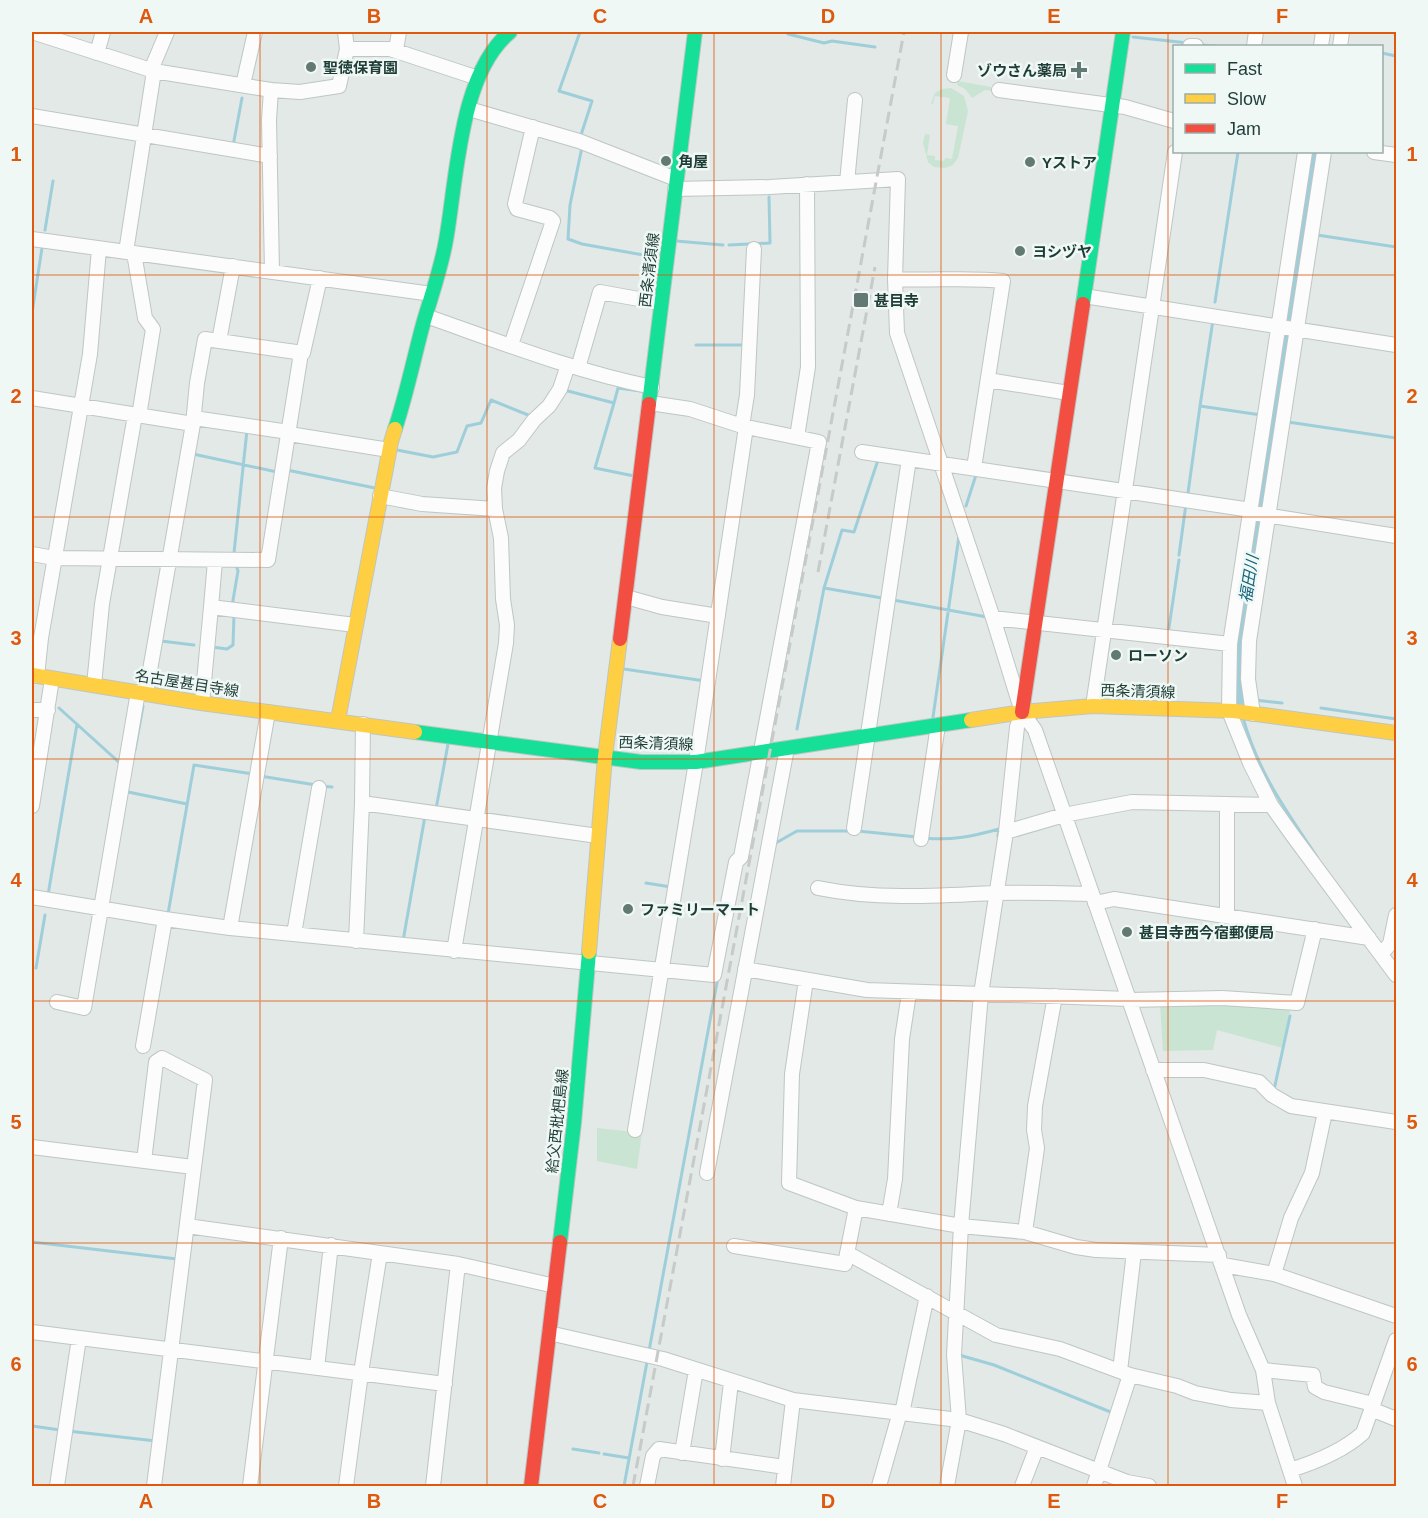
<svg xmlns="http://www.w3.org/2000/svg" width="1428" height="1518" viewBox="0 0 1428 1518" font-family="Helvetica,'Noto Sans JP',sans-serif">
<style>
.green{fill:#cae4d3}
.water{fill:#9fcedb}
.lines{fill:none;stroke-linecap:round;stroke-linejoin:round}
.stream{stroke:#9fcedb;stroke-width:3}
.street-casing{stroke:#bfc6c3;stroke-width:16}
.fast-casing{stroke:#bec6c3;stroke-width:16}
.slow-casing{stroke:#bec6c3;stroke-width:16}
.jam-casing{stroke:#bec6c3;stroke-width:16}
.street{stroke:#fbfcfb;stroke-width:14}
.fast{stroke:#16e098;stroke-width:14}
.slow{stroke:#ffcf43;stroke-width:14}
.jam{stroke:#f24e42;stroke-width:14}
.rail{stroke:#c6cac9;stroke-width:3;stroke-dasharray:12 6;stroke-linecap:butt}
.grid{fill:none;stroke:#de580e;stroke-width:1.5;stroke-opacity:0.55}
.poi-dot{fill:#637974;stroke:#f0f8f5;stroke-width:2}
.labels{text-anchor:middle;dominant-baseline:central;stroke-width:5;stroke-linejoin:round;paint-order:stroke}
.poi-label{font-size:15px;font-weight:bold;fill:#1f3d37;stroke:#f0f8f5;text-anchor:start}
.street-label{font-size:15px;fill:#1f3d37;stroke:#f0f8f5}
.water-label{font-size:16px;font-style:italic;fill:#15657d;stroke:#f0f8f5}
.neatline{fill:none;stroke:#de580e;stroke-width:2}
.grid-label{font-size:20px;text-anchor:middle;font-weight:bold;fill:#de580e}
</style>
<rect width="100%" height="100%" fill="#e2e9e6"/>
<path class="green" d="M 958,81 L 991,87 L 992,91 L 985,90 L 972,98 L 965,89 L 957,85 Z
M 951,88 L 964,96 L 968,111 L 958,158 L 953,165 L 945,168 L 934,167 L 928,162 L 923,143 L 925,134 L 930,135 L 927,155 L 935,156 L 935,160 L 944,161 L 945,158 L 952,159 L 958,126 L 946,124 L 950,98 L 935,96 L 933,104 L 931,104 L 935,93 L 942,89 Z
M 1160,1003 L 1291,1007 L 1283,1048 L 1217,1030 L 1213,1050 L 1163,1051 Z
M 597,1128 L 642,1133 L 637,1169 L 597,1161 Z"/>
<path class="water" d="M 1309,152 L 1319,152 L 1245,640 L 1248,710 L 1234,708 L 1232,660 Z"/>
<g class="lines">
<path class="stream" d="M 580,32 L 559,91 L 592,101 L 581,135
M 789,32 L 788,34 L 824,43 L 832,41 L 875,47
M 1133,37 L 1188,43
M 1200,45 L 1216,46
M 1382,53 L 1396,56
M 233,146 L 242,98
M 582,147 L 570,205 L 568,239 L 582,244 L 660,258
M 45,230 L 53,181
M 1317,235 L 1396,247
M 676,241 L 723,245
M 729,245 L 770,243 L 769,197
M 1215,302 L 1238,152
M 32,313 L 42,248
M 1213,320 L 1200,406 L 1261,415
M 696,345 L 745,345
M 564,390 L 614,403 L 618,388 L 641,391
M 614,403 L 595,468 L 634,476
M 1288,422 L 1396,438
M 397,450 L 433,457 L 457,452 L 467,426 L 481,423 L 491,400 L 533,417
M 193,454 L 277,472
M 287,470 L 375,488
M 1188,493 L 1200,406
M 966,506 L 976,475
M 234,553 L 247,430
M 1179,555 L 1186,504
M 824,588 L 842,530 L 854,532 L 878,460
M 893,600 L 987,617
M 232,606 L 238,571 L 236,564
M 1168,634 L 1179,560
M 161,641 L 194,645
M 212,647 L 227,649 L 233,645 L 234,614
M 624,669 L 705,681
M 1255,700 L 1282,703
M 59,708 L 121,764
M 1321,708 L 1396,719
M 933,717 L 959,536
M 1243,718 C 1259,774 1285,809 1317,857
M 797,729 L 824,588 L 882,598
M 135,750 L 143,706
M 260,776 L 316,785
M 322,786 L 332,787
M 128,792 L 187,804
M 436,809 L 448,744
M 858,831 L 917,837
M 925,838 C 951,841 974,836 999,829 L 998,836
M 774,844 L 797,831 L 851,831
M 646,883 L 671,887
M 48,895 L 77,724
M 168,914 L 194,765 L 253,774
M 403,941 L 425,816
M 36,968 L 45,915
M 1274,1090 L 1290,1016
M 32,1242 L 177,1259
M 649,1351 L 718,977
M 959,1355 L 994,1365 L 1113,1413
M 32,1426 L 60,1430
M 68,1431 L 156,1441
M 573,1449 L 599,1453
M 604,1454 L 629,1458
M 624,1486 L 647,1362"/>
<defs>
<path id="street" d="M 32,32 L 154,71 L 271,90 L 300,92 L 339,86 L 347,49 L 390,49 L 478,78
M 345,32 L 347,49
M 1190,46 L 1196,46
M 1254,46 L 1256,32
M 1321,46 L 1323,32
M 1340,46 L 1342,32
M 396,50 L 399,32
M 97,53 L 103,32
M 151,70 L 167,32
M 954,75 L 961,32
M 243,85 L 255,32
M 271,90 L 269,120 L 272,271
M 999,90 L 1125,107 L 1174,121
M 469,109 L 579,141 L 676,179
M 32,116 L 270,156
M 1305,152 L 1230,644 L 1229,711 L 1250,763 L 1271,805 L 1293,836 L 1396,975
M 1374,152 L 1396,155
M 847,182 L 855,100
M 675,189 L 770,187 L 898,179 L 895,279 L 897,333 L 993,618 L 1022,712 L 1035,730 L 1239,1315 L 1263,1370 L 1268,1403 L 1295,1486
M 32,239 L 432,294
M 126,252 L 154,71
M 134,253 L 145,318 L 153,329 L 139,416
M 895,279 C 931,281 967,277 1003,281 L 974,468
M 1084,296 L 1396,345
M 426,316 C 500,342 574,371 652,387
M 219,341 L 233,266
M 511,345 L 553,221 L 550,218 L 517,209 L 515,204 L 533,127
M 578,368 L 600,292 L 661,303
M 988,380 L 1069,393
M 32,398 L 193,424
M 194,418 L 289,432
M 742,426 L 747,395 L 754,249
M 289,434 L 389,450
M 797,437 L 808,367 L 807,184
M 862,452 L 1251,510
M 380,496 L 422,504 L 495,509
M 1259,514 L 1396,536
M 32,554 L 54,558 L 268,560 L 301,353
M 215,561 L 211,607 L 355,625
M 626,597 L 662,607 L 718,616
M 993,618 L 1230,644
M 37,676 L 41,638 L 90,354 L 99,249
M 94,685 L 102,604 L 135,415
M 146,693 L 193,424 L 197,383 L 205,339 L 303,353 L 320,278
M 202,703 L 211,607
M 1093,706 L 1175,152
M 32,710 L 48,710
M 1253,714 L 1248,679 L 1249,641 L 1324,152
M 362,803 L 598,836
M 32,806 L 52,679
M 854,828 L 909,459
M 1006,832 L 1064,815 L 1132,802 L 1271,805
M 921,839 L 938,725
M 818,888 C 876,900 936,896 994,893 C 1026,892 1059,893 1091,894
M 32,897 L 165,919 L 230,928 L 714,975 L 736,862 L 741,857 L 819,442 L 742,426 L 690,409 L 650,403
M 1095,903 L 1114,899 L 1369,938
M 1227,915 L 1227,804
M 230,928 L 268,712
M 294,934 L 319,788
M 356,941 L 362,803 L 363,724
M 454,951 L 506,643 L 507,625 L 503,599 L 501,538 L 495,509 L 494,488 L 497,471 L 503,453 L 519,440 L 534,420 L 549,406 L 560,389 L 568,365
M 1381,954 L 1390,944 L 1396,915
M 745,969 L 867,990 L 1129,999
M 806,980 L 792,1074 L 789,1183 L 856,1208
M 1129,1000 L 1222,998 L 1297,1003 L 1315,929
M 57,1002 L 84,1008 L 138,692
M 143,1046 L 165,919
M 1153,1070 L 1204,1070 L 1259,1082 L 1272,1095 L 1291,1106 L 1396,1122
M 635,1130 L 696,762 L 746,427
M 32,1147 L 193,1167
M 144,1161 L 156,1062 L 162,1058 L 205,1080 L 154,1486
M 707,1173 L 787,748
M 889,1214 L 895,1179 L 902,1039 L 909,993
M 187,1226 L 458,1264 L 555,1286
M 1025,1232 L 1037,1148 L 1034,1130 L 1035,1106 L 1055,996
M 734,1246 L 845,1264 L 856,1208 L 961,1226 L 1025,1232 L 1076,1247 L 1096,1250 L 1219,1255
M 847,1253 L 996,1335 L 1060,1349 L 1130,1375 L 1177,1386 L 1195,1393 L 1231,1400 L 1268,1403
M 1223,1265 L 1274,1274 L 1396,1316
M 1274,1274 L 1291,1218 L 1312,1173 L 1325,1112
M 32,1332 L 445,1384
M 549,1333 L 663,1359 L 793,1400 L 959,1420 L 1004,1434 L 1127,1482 L 1149,1486
M 317,1368 L 331,1245
M 1263,1370 L 1313,1375 L 1315,1387 L 1324,1392 L 1373,1404
M 1120,1371 L 1134,1252
M 1371,1409 L 1396,1419
M 902,1413 L 927,1296
M 682,1453 L 696,1370
M 722,1459 L 731,1382
M 1290,1470 C 1316,1462 1343,1451 1363,1433 L 1396,1340
M 57,1486 L 79,1338
M 250,1486 L 281,1238
M 346,1486 L 361,1373 L 380,1253
M 433,1486 L 458,1264
M 647,1486 L 653,1456 L 659,1449 L 785,1467
M 783,1486 L 793,1400
M 879,1486 L 900,1412
M 947,1486 L 959,1420 L 954,1355 L 961,1226 L 981,994 L 1006,832 L 1017,727 L 1022,712
M 1022,1486 L 1037,1447
M 1094,1486 L 1130,1375"/>
<path id="fast" d="M 1083,304 L 1123,32
M 649,404 L 695,32
M 395,429 C 406,396 413,362 422,328 C 430,299 441,270 446,240 C 457,179 459,74 510,32
M 415,732 L 641,762 L 696,762 L 971,720
M 560,1242 L 574,1123 L 589,952"/>
<path id="slow" d="M 32,675 L 201,703 L 415,732
M 338,720 L 391,442 L 395,429
M 971,720 L 1022,712 L 1093,706 L 1234,711 L 1396,733
M 589,952 L 605,757 L 620,639"/>
<path id="jam" d="M 620,639 L 649,404
M 1022,712 L 1083,304
M 531,1486 L 560,1242"/>
</defs>
<use href="#street" class="street-casing"/>
<use href="#fast" class="fast-casing"/>
<use href="#slow" class="slow-casing"/>
<use href="#jam" class="jam-casing"/>
<use href="#street" class="street"/>
<use href="#fast" class="fast"/>
<use href="#slow" class="slow"/>
<use href="#jam" class="jam"/>
<path class="rail" d="M 818,572 L 875,267
M 633,1486 L 904,32"/>
</g>
<path class="grid" d="M 260,32 L 260,1486M 487,32 L 487,1486M 714,32 L 714,1486M 941,32 L 941,1486M 1168,32 L 1168,1486M 32,275 L 1396,275M 32,517 L 1396,517M 32,759 L 1396,759M 32,1001 L 1396,1001M 32,1243 L 1396,1243"/>
<g class="poi-dot">
<circle cx="311" cy="67" r="6"/>
<path d="M1076 61h6v6h6v6h-6v6h-6v-6h-6v-6h6z"/>
<circle cx="666" cy="161" r="6"/>
<circle cx="1030" cy="162" r="6"/>
<circle cx="1020" cy="251" r="6"/>
<rect x="853" y="292" width="16" height="16" rx="3"/>
<circle cx="1116" cy="655" r="6"/>
<circle cx="628" cy="909" r="6"/>
<circle cx="1127" cy="932" r="6"/>
</g>
<g class="labels">
<g class="poi-label">
<text x="323" y="67">聖徳保育園</text>
<text x="1067" y="70" text-anchor="end">ゾウさん薬局</text>
<text x="678" y="161">角屋</text>
<text x="1042" y="162">Yストア</text>
<text x="1032" y="251">ヨシヅヤ</text>
<text x="874" y="300">甚目寺</text>
<text x="1128" y="655">ローソン</text>
<text x="640" y="909">ファミリーマート</text>
<text x="1139" y="932">甚目寺西今宿郵便局</text>
</g>
<g class="street-label">
<text transform="translate(649 270) rotate(-83)">西条清須線</text>
<text transform="translate(187 683) rotate(9)">名古屋甚目寺線</text>
<text transform="translate(1138 691) rotate(2)">西条清須線</text>
<text transform="translate(656 743) rotate(2)">西条清須線</text>
<text transform="translate(557 1121) rotate(-84)">給父西枇杷島線</text>
</g>
<g class="water-label">
<text transform="translate(1249 579) rotate(-81)">福田川</text>
</g>
</g>
<rect width="1428" height="1518" fill="none" stroke="#f0f8f5" stroke-width="66"/>
<rect x="1173" y="45" width="210" height="108" fill="#f0f8f5" stroke="#9cada9" stroke-width="1.5"/>
<rect x="1185" y="64" width="30" height="9" fill="#16e098" stroke="#9cada9" stroke-width="1.5"/>
<text x="1227" y="75" font-size="18" fill="#1f3d37">Fast</text>
<rect x="1185" y="94" width="30" height="9" fill="#ffcf43" stroke="#9cada9" stroke-width="1.5"/>
<text x="1227" y="105" font-size="18" fill="#1f3d37">Slow</text>
<rect x="1185" y="124" width="30" height="9" fill="#f24e42" stroke="#9cada9" stroke-width="1.5"/>
<text x="1227" y="135" font-size="18" fill="#1f3d37">Jam</text>
<rect x="33" y="33" width="1362" height="1452" class="neatline"/>
<g class="grid-label">
<text x="146" y="23">A</text>
<text x="374" y="23">B</text>
<text x="600" y="23">C</text>
<text x="828" y="23">D</text>
<text x="1054" y="23">E</text>
<text x="1282" y="23">F</text>
<text x="16" y="161">1</text>
<text x="1412" y="161">1</text>
<text x="16" y="403">2</text>
<text x="1412" y="403">2</text>
<text x="16" y="645">3</text>
<text x="1412" y="645">3</text>
<text x="16" y="887">4</text>
<text x="1412" y="887">4</text>
<text x="16" y="1129">5</text>
<text x="1412" y="1129">5</text>
<text x="16" y="1371">6</text>
<text x="1412" y="1371">6</text>
<text x="146" y="1508">A</text>
<text x="374" y="1508">B</text>
<text x="600" y="1508">C</text>
<text x="828" y="1508">D</text>
<text x="1054" y="1508">E</text>
<text x="1282" y="1508">F</text>
</g>
</svg>
